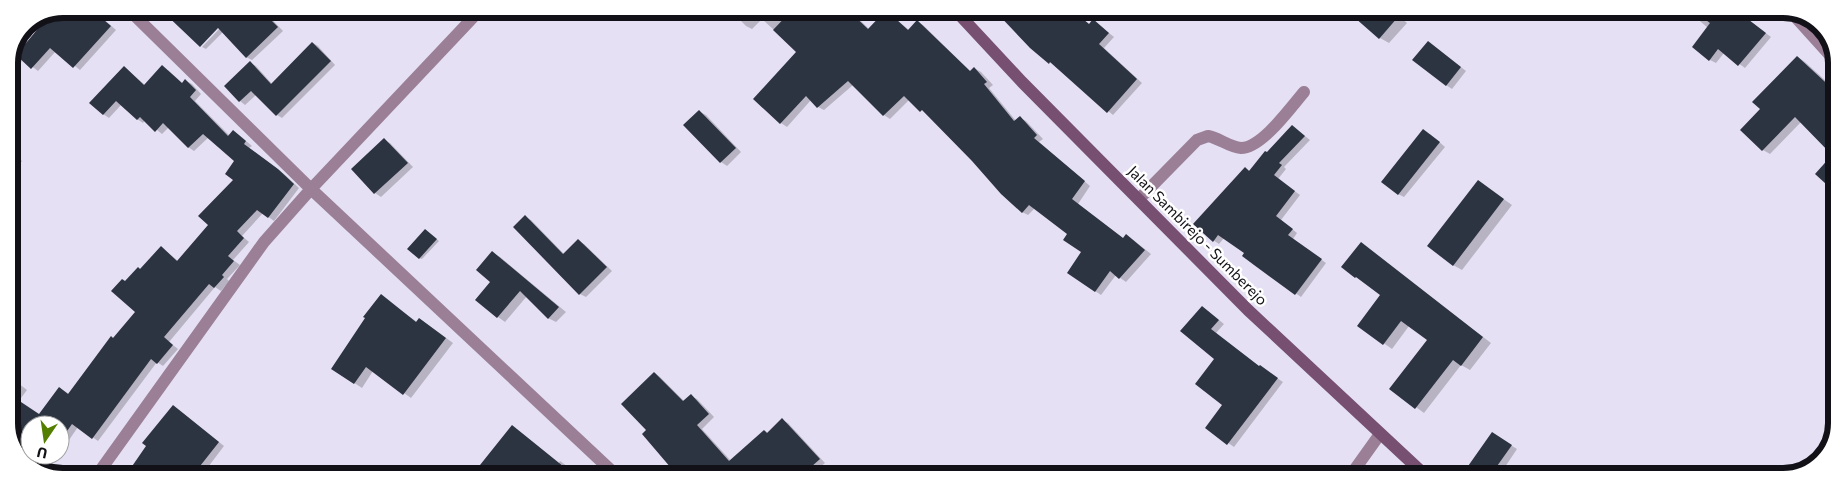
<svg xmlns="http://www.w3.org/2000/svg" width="1846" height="485" viewBox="0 0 1846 485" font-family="Commissioner,sans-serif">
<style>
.shadow{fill:#0003}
.building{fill:#2c3341}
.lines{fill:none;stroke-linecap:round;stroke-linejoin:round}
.street{stroke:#9a7f97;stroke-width:12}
.secondary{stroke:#764f71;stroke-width:12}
.labels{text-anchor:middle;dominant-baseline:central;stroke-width:5;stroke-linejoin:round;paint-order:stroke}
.street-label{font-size:15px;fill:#121117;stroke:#fff}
.rim{fill:none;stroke:#121117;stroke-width:6}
</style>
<rect width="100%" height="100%" fill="#e5e0f4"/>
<path class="shadow" d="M 62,9 L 92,9 L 116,30 L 80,70 L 56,51 L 38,71 L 13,52 L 17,43 L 18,48 L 26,46 L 46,20 L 45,16 Z
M 162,9 L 262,9 L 283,31 L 252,60 L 246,57 L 223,32 L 206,49 L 202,47 L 223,25 L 221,23 L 200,45 Z
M 729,9 L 837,10 L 843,16 L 848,11 L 854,14 L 869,29 L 886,11 L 909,30 L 917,22 L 923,25 L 971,72 L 974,68 L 981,72 L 993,85 L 989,88 L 1016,121 L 1020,118 L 1026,121 L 1043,139 L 1039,142 L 1090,186 L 1078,204 L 1124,239 L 1126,235 L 1132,239 L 1151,254 L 1126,282 L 1116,275 L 1101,295 L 1095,291 L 1083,252 L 1069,233 L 1035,208 L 1028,215 L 1022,212 L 927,114 L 910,99 L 890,119 L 884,115 L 853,85 L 824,110 L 818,107 L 811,100 L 787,127 L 781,123 L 798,52 L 762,19 L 752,29 L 746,26 Z
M 996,10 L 1073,10 L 1090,25 L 1094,21 L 1114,37 L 1104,48 L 1142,83 L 1113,115 L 1050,62 Z
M 1348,10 L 1392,10 L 1407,23 L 1389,43 L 1380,38 Z
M 1687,10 L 1735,10 L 1771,37 L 1745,68 L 1724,53 L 1716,63 L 1710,60 L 1708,28 Z
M 1428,42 L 1466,71 L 1452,89 L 1446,85 Z
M 313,43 L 318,46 L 335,65 L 282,118 L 277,115 L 256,95 L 245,105 L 240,101 L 225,86 L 250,63 L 256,66 L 273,85 Z
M 1798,57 L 1805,62 L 1837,91 L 1836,208 L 1829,200 L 1836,192 L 1833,155 L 1801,122 L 1770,154 L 1763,150 L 1762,109 Z
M 124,67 L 145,85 L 168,70 L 183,84 L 186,81 L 192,84 L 201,94 L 195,101 L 230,136 L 233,132 L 239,135 L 252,146 L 249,148 L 284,174 L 299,188 L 274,221 L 263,213 L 242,236 L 249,242 L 233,260 L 240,265 L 227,279 L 229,281 L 221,291 L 215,287 L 169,342 L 178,349 L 163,366 L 157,362 L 98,441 L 78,427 L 60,453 L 60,425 L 30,425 L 30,440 L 9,426 L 9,376 L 27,390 L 18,402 L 39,416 L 60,388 L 69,394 L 137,311 L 125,283 L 167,252 L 178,261 L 209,225 L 235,180 L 236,161 L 209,137 L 194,151 L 188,147 L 169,127 L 162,134 L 145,120 L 143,123 L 137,119 L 121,105 L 109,118 L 103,114 Z
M 700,112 L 706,115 L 741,152 L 727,166 L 721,162 Z
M 1292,126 L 1310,140 L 1284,167 L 1286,169 L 1278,179 L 1300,195 L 1281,220 L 1297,233 L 1293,239 L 1326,263 L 1301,297 L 1254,264 L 1246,253 L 1224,238 L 1219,244 L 1213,240 L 1245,168 L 1250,171 Z
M 1430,134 L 1445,147 L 1404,197 L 1398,194 Z
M 384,140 L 390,143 L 413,167 L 381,197 L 375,193 Z
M 9,151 L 22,161 L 9,178 Z
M 1478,181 L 1512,205 L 1462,270 L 1453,265 Z
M 525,217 L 531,220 L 564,254 L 578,241 L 584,244 L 612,271 L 586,297 L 580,294 Z
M 428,232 L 439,241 L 422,259 L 419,258 Z
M 1361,244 L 1491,343 L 1470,370 L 1461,365 L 1424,413 L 1391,389 L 1429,340 L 1409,326 L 1392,349 L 1359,326 L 1381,295 L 1356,277 Z
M 493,253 L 500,257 L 566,312 L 556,322 L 548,318 L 527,296 L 505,322 L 498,317 L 492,282 Z
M 381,296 L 417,322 L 420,319 L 427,324 L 453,343 L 411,398 L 373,371 L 362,388 L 333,369 Z
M 1208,311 L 1224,324 L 1216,333 L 1260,367 L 1283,382 L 1234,447 L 1207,428 L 1224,405 Z
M 9,355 L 17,362 L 9,373 Z
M 655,373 L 660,377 L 685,402 L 691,396 L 697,399 L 714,417 L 702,429 L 731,461 L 765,431 L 768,433 L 782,420 L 788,423 L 825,463 L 811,475 L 679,475 L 643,434 L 648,430 Z
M 179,410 L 224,446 L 202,475 L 118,475 L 121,470 L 128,474 Z
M 1498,437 L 1517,449 L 1499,476 L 1479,476 Z
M 560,461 L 579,475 L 474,475 L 559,463 Z
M 1006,468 L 1012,471 L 1017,475 L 999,475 Z
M 1566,471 L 1572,474 L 1574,476 L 1562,476 Z"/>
<path class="building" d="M 62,9 L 91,9 L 111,26 L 73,68 L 50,48 L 31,69 L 16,55 L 51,13 Z
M 160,9 L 260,9 L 278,27 L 246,58 L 218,28 L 200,47 Z
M 793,9 L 848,10 L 868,29 L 886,10 L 908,30 L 917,20 L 970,71 L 974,67 L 987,82 L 984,84 L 1014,121 L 1020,116 L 1037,135 L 1034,138 L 1085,181 L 1072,199 L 1123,238 L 1126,234 L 1145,250 L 1119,279 L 1110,271 L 1095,292 L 1067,273 L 1081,252 L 1063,240 L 1067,234 L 1029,205 L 1022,213 L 1001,194 L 972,161 L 922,110 L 920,112 L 904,96 L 883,116 L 848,81 L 817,108 L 806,96 L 780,124 L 753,99 L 796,52 L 773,30 Z
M 994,10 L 1072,10 L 1089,24 L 1093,19 L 1109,33 L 1099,44 L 1137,79 L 1107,113 L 1050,62 L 1049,64 L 1030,48 Z
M 1346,10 L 1390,10 L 1398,17 L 1379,39 Z
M 1692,10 L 1736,10 L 1766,33 L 1738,66 L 1718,49 L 1709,61 L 1692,47 L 1710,23 Z
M 1428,41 L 1461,67 L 1446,86 L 1412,60 Z
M 312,42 L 331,61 L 276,116 L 251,91 L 239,102 L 224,86 L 250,61 L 271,84 Z
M 1797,56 L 1837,93 L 1837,194 L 1815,174 L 1832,155 L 1795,117 L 1762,151 L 1740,130 L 1760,109 L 1752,102 Z
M 162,65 L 182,83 L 185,79 L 196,90 L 190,97 L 228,136 L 233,130 L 246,141 L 244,144 L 278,169 L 294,184 L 268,218 L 257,210 L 237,231 L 244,238 L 228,256 L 234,261 L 222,275 L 224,277 L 214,288 L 209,284 L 164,337 L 173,345 L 157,364 L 151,359 L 92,439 L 72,424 L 60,441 L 60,425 L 30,425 L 30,442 L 9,428 L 9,394 L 39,414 L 59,387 L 68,394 L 111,336 L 113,338 L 135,312 L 111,291 L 122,279 L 125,281 L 138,267 L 140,269 L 161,246 L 177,261 L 208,225 L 198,216 L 233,180 L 225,174 L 234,161 L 203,134 L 188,148 L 163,123 L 155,132 L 140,117 L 137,120 L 116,101 L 103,115 L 89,103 L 124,66 L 144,85 Z
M 699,110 L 736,148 L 720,163 L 683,125 Z
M 1292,125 L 1305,136 L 1279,163 L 1282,165 L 1274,175 L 1295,191 L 1276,216 L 1293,229 L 1288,235 L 1322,259 L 1295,295 L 1254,265 L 1242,256 L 1244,253 L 1218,235 L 1213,242 L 1193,224 L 1245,167 L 1249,171 L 1265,151 L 1267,152 Z
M 1423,129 L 1440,142 L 1398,195 L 1381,182 Z
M 384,138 L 408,163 L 374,194 L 351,169 Z
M 1478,180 L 1504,199 L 1453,266 L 1427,246 Z
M 525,215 L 563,254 L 578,239 L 607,267 L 579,295 L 513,227 Z
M 425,229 L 437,239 L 419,259 L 407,249 Z
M 1361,242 L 1483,337 L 1461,366 L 1453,360 L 1415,409 L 1389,389 L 1427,340 L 1401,321 L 1383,345 L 1357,326 L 1380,295 L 1356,277 L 1355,278 L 1341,267 Z
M 492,251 L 559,307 L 548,319 L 520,291 L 497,318 L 475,300 L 490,282 L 476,270 Z
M 381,294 L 416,322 L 419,318 L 446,338 L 403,395 L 366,367 L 354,384 L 331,369 L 365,318 L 363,317 Z
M 1202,306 L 1219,320 L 1211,329 L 1259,366 L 1260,365 L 1278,378 L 1227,445 L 1205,428 L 1222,405 L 1195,384 L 1214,359 L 1180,331 Z
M 654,372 L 683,401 L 691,394 L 709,414 L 697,425 L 729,461 L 764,430 L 767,433 L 782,418 L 820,459 L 802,475 L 677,475 L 642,434 L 646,430 L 621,404 Z
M 173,405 L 219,442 L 193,475 L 126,475 L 146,446 L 142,443 Z
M 512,425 L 574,475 L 472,475 Z
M 1492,432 L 1512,445 L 1490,476 L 1477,476 L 1466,469 Z"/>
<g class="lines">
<path class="street" d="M 128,9 L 311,189 L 616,475
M 1790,11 L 1837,63
M 19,39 L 37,19
M 1139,199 L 1197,140 L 1208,136 C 1219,138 1229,147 1241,148 C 1262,148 1291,107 1304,92
M 97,475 L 264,242 L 311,189 L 481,9
M 1350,476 L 1380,434"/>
<path class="secondary" d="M 955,10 L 1022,82 L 1248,310 L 1426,476"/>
</g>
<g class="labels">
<g class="street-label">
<text transform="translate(1198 235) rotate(45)">Jalan Sambirejo - Sumberejo</text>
</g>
</g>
<path d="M0 0H1846V485H0ZM63 18H1783A45 45 0 0 1 1828 63V423A45 45 0 0 1 1783 468H63A45 45 0 0 1 18 423V63A45 45 0 0 1 63 18Z" fill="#fff" fill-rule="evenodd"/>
<path class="rim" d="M63 18H1783A45 45 0 0 1 1828 63V423A45 45 0 0 1 1783 468H63A45 45 0 0 1 18 423V63A45 45 0 0 1 63 18Z"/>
<g transform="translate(45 440) rotate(193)"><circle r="24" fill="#ffffff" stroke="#a0a0a2"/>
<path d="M0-4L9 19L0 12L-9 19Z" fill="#537e00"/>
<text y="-8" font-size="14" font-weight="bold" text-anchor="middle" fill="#121117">U</text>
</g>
</svg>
